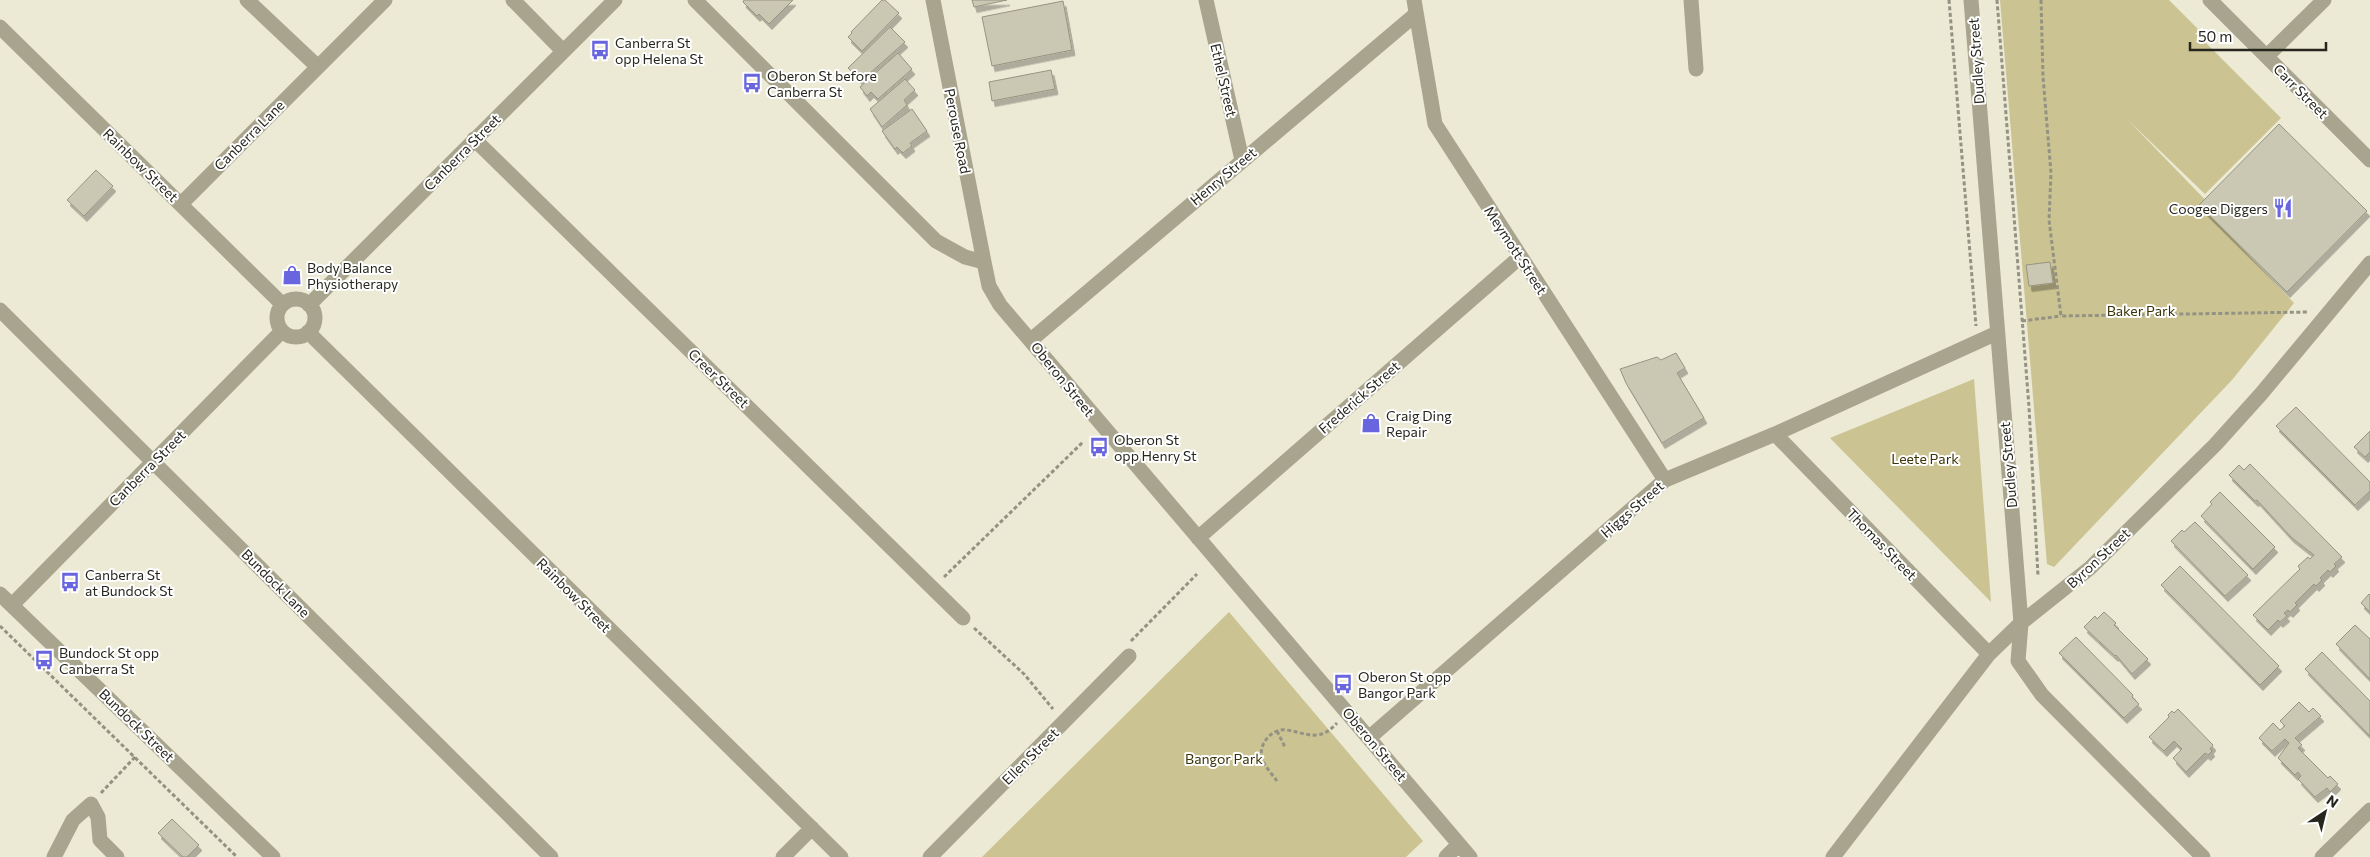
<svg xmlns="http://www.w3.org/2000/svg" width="2370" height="857" viewBox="0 0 2370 857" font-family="Commissioner,sans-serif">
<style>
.green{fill:#cbc492}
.building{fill:#cac7b3;stroke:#979481;filter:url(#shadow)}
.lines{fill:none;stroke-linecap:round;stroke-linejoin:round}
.path{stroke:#949283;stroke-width:3;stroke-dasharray:4 2.5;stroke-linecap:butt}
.minor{stroke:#a8a48d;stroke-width:15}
.labels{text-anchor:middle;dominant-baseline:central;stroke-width:4;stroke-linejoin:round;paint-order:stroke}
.poi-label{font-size:14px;fill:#27261e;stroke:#fff;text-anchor:start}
.street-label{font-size:14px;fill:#27261e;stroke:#fff}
.park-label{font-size:14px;fill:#3b3407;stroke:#fff}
</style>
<defs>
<filter id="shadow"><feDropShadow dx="3" dy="5.5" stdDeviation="0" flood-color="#0004"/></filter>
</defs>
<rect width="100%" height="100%" fill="#ece9d4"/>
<path class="green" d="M 2000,0 L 2169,0 L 2207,38 L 2203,43 L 2205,42 L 2281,118 L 2205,194 L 2128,120 L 2215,210 L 2212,217 L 2294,303 L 2232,380 L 2054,567 L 2047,564 Z
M 1974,379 L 1991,602 L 1830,438 Z
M 1229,612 L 1423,841 L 1406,857 L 982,857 Z"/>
<path class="building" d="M 744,0 L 793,0 L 769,24 L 759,14 L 757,16 L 743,2 Z
M 882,0 L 885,0 L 899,13 L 862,51 L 848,37 L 852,33 L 851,32 Z
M 972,0 L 1007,0 L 974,7 Z
M 1063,1 L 1072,50 L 992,66 L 982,17 Z
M 890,27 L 905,42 L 861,81 L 848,68 Z
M 898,53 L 912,69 L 878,99 L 871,92 L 867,96 L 860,87 Z
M 1051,70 L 1055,89 L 992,101 L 989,82 Z
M 905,79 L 915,90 L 904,100 L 907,105 L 882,127 L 870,109 Z
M 912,109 L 927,131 L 910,143 L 912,146 L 903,153 L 897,147 L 895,149 L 882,131 Z
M 2279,124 L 2367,211 L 2287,292 L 2199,205 Z
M 96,170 L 113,186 L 84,216 L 67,200 Z
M 2050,262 L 2053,283 L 2029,286 L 2026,265 Z
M 1676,353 L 1685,368 L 1677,373 L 1704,418 L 1662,443 L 1626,383 L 1620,369 L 1657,357 L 1661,360 Z
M 2296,407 L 2370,482 L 2370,491 L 2355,505 L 2276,426 Z
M 2370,431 L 2370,452 L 2365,457 L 2354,447 Z
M 2250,464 L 2342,557 L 2334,564 L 2336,566 L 2330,572 L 2328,570 L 2320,578 L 2322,580 L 2316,586 L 2314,584 L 2295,603 L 2297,605 L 2290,612 L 2288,610 L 2284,613 L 2287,616 L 2280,622 L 2278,620 L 2268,630 L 2253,615 L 2300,569 L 2298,566 L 2308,557 L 2310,559 L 2314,555 L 2291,537 L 2257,500 L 2255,501 L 2229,475 L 2239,465 L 2244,470 Z
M 2220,492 L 2275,547 L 2253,569 L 2201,516 L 2212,504 L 2210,502 Z
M 2195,522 L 2248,575 L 2225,596 L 2171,541 L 2182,530 L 2184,532 Z
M 2180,566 L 2279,666 L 2260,685 L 2161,585 Z
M 2369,594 L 2370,595 L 2370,612 L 2361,603 Z
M 2104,612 L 2116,623 L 2114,625 L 2148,659 L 2132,674 L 2116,655 L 2115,656 L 2084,627 L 2095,616 L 2097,619 Z
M 2355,625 L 2370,639 L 2370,679 L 2336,644 Z
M 2076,637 L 2133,695 L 2132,697 L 2139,704 L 2124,718 L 2059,653 Z
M 2322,652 L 2370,701 L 2370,736 L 2305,669 Z
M 2299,702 L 2309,712 L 2313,708 L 2321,716 L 2295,738 L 2302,745 L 2298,748 L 2328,778 L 2330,776 L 2338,784 L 2330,792 L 2327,788 L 2315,797 L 2298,779 L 2301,776 L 2298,772 L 2295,775 L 2278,758 L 2289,743 L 2285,739 L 2272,751 L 2259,738 L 2273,723 L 2280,730 L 2285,726 L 2280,721 Z
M 2178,709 L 2213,745 L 2210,749 L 2212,751 L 2208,755 L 2205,753 L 2186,772 L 2173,758 L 2182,749 L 2174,741 L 2164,751 L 2149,737 L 2169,717 L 2168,715 L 2172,711 L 2174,713 Z
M 172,819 L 199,845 L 187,857 L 183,857 L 158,833 Z"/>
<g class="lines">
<path class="path" d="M 1949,0 L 1976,326
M 1997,0 L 2029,407 L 2038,576
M 2041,0 L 2043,77 L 2051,173 L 2049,220 L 2061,316 L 2309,312
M 2022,321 L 2061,316
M 944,577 L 1083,442
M 0,626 L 237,857
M 974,628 L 1024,674 L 1053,709
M 1131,641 L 1197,574
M 1277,731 L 1285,747
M 1277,781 C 1272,774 1264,766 1262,758 C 1258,744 1272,728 1286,730 C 1297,731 1306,736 1317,735 C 1326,734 1331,729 1337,723
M 101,793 L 135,757"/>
<path class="minor" d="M 247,0 L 318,67
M 513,0 L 563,51
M 695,0 L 936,241 L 965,257 L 984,262
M 933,0 L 984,262 L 989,286 L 1000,305 L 1470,857
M 1206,0 L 1242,160
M 1414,0 L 1435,124 L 1665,480
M 1691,0 L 1696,69
M 1971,0 L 2021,623 L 2018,661 L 2042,695 L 2203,857
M 2210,0 L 2370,160
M 0,27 L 282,304
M 2267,56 L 2324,0
M 474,139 L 963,618
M 181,204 L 385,0
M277 318a19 19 0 1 1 38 0a19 19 0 1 1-38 0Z
M 309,305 L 615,0
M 0,310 L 551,857
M 308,332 L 841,857
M 1031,340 L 1416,14
M 1775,434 L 1989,654
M 1198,538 L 1520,257
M 0,594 L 273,857
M 12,605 L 282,331
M 1370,737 L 1665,480 L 1775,434 L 1997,333
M 54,857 L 73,820 L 91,804 L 98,817 L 100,840 L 117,857
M 783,857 L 812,828
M 930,857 L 1129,656
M 1446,857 L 1459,844
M 1833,857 L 1989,654 L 2021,623 L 2090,568 L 2215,445 L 2261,394 L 2370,263
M 2322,857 L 2370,810"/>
</g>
<defs>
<symbol id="bus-bare" viewBox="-9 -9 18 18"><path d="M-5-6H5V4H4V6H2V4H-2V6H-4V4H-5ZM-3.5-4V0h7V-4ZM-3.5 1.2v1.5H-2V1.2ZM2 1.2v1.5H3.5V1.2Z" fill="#6865de" stroke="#fff" stroke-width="2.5" paint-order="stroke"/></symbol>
<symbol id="restaurant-bare" viewBox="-9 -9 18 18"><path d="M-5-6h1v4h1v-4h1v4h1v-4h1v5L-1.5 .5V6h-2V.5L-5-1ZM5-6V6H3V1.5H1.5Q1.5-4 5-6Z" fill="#6865de" stroke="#fff" stroke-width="2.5" paint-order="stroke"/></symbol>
<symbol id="shop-bare" viewBox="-9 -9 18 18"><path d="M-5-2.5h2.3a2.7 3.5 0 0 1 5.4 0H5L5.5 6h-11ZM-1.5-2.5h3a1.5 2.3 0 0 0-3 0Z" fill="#6865de" stroke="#fff" stroke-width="2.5" paint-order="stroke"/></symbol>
</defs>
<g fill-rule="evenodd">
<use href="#bus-bare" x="586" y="36" width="28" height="28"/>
<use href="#bus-bare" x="738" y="69" width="28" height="28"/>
<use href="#restaurant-bare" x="2269" y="194" width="28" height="28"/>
<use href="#shop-bare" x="278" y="261" width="28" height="28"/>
<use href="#shop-bare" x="1357" y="409" width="28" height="28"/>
<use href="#bus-bare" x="1085" y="433" width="28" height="28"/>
<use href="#bus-bare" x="56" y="568" width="28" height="28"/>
<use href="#bus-bare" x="30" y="646" width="28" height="28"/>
<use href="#bus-bare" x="1329" y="670" width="28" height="28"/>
</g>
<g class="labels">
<g class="poi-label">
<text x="615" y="42">Canberra St<tspan x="615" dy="16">opp Helena St</tspan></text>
<text x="767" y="75">Oberon St before<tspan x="767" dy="16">Canberra St</tspan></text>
<text x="2268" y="208" text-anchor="end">Coogee Diggers</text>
<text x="307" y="267">Body Balance<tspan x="307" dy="16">Physiotherapy</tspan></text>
<text x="1386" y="415">Craig Ding<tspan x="1386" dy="16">Repair</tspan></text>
<text x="1114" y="439">Oberon St<tspan x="1114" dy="16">opp Henry St</tspan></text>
<text x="85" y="574">Canberra St<tspan x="85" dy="16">at Bundock St</tspan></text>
<text x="59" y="652">Bundock St opp<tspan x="59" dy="16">Canberra St</tspan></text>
<text x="1358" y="676">Oberon St opp<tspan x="1358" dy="16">Bangor Park</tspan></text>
</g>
<g class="street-label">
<text transform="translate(1976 61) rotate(-94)">Dudley Street</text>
<text transform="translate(1224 80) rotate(77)">Ethel Street</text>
<text transform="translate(2301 91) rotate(45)">Carr Street</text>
<text transform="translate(958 131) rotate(79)">Perouse Road</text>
<text transform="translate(249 135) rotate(-45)">Canberra Lane</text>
<text transform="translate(462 152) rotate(-45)">Canberra Street</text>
<text transform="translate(141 165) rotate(44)">Rainbow Street</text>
<text transform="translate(1223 176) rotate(-40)">Henry Street</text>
<text transform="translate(1516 250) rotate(57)">Meymott Street</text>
<text transform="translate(719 378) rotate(44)">Creer Street</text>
<text transform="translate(1063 379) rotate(51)">Oberon Street</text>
<text transform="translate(1359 397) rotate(-41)">Frederick Street</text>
<text transform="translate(2008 465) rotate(-95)">Dudley Street</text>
<text transform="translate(147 468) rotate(-45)">Canberra Street</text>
<text transform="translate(1632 509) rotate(-41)">Higgs Street</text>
<text transform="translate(1882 544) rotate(46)">Thomas Street</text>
<text transform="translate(2098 558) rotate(-43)">Byron Street</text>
<text transform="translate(276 583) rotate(45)">Bundock Lane</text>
<text transform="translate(574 595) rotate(45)">Rainbow Street</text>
<text transform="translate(137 725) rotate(44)">Bundock Street</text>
<text transform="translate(1375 744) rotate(50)">Oberon Street</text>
<text transform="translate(1030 756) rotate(-45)">Ellen Street</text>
</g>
<g class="park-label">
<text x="2141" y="310">Baker Park</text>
<text x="1925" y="458">Leete Park</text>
<text x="1224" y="758">Bangor Park</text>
</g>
</g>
<g transform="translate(2325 812) rotate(35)" stroke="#ffffff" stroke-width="4" paint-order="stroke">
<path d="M0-4L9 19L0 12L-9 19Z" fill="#27261e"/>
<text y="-8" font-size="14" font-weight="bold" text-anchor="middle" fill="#27261e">N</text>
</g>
<path d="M2190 42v8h136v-8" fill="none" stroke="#27261e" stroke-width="2.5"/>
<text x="2198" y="42" font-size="15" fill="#27261e" stroke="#ffffff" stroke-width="4" paint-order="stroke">50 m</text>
</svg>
